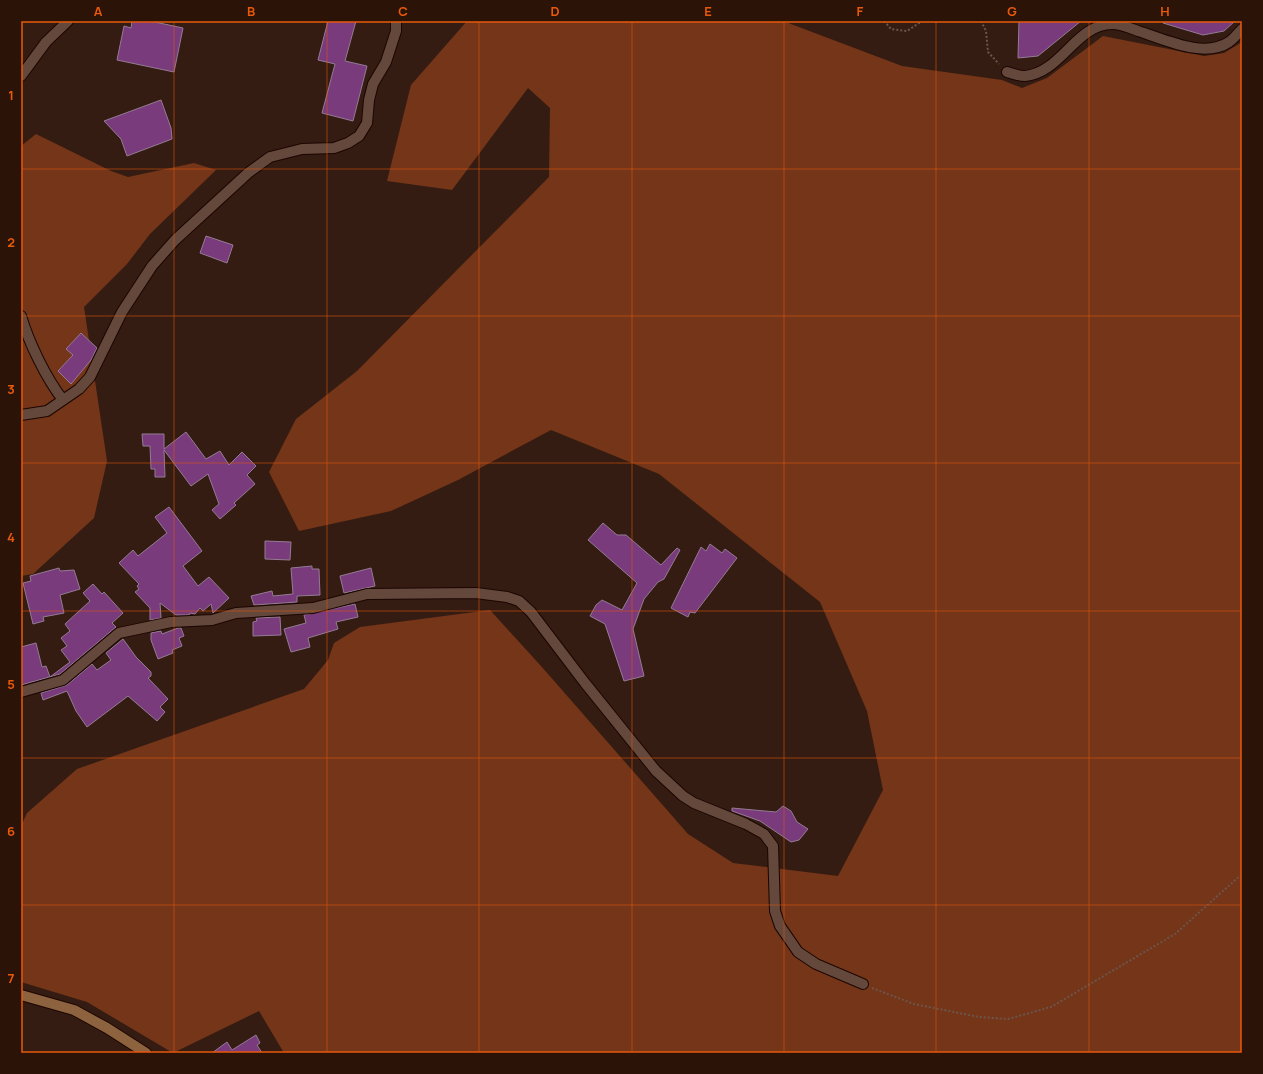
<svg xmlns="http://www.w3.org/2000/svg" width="1263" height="1074" viewBox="0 0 1263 1074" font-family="Manrope,sans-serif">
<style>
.forest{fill:#743518}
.building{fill:#793b7c;stroke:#937c93}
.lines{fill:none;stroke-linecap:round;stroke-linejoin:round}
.street-casing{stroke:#1b0601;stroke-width:12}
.secondary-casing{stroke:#1b0601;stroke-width:12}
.path{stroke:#6c554c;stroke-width:2;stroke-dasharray:2 2;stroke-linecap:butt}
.street{stroke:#64483c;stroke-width:10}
.secondary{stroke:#8d623e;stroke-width:10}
.grid{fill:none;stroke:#e8590c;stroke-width:1;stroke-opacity:0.55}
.neatline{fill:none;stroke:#e8590c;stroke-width:1.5}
.grid-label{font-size:13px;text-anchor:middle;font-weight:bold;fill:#e8590c}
</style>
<rect width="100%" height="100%" fill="#351c12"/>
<path class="forest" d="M 467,21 L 783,21 L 902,66 L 1002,80 L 1022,88 L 1047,78 L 1103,36 L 1204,56 L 1224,53 L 1242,42 L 1242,1053 L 284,1053 L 259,1011 L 173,1053 L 87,1002 L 21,982 L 21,826 L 27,813 L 77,769 L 304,689 L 328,660 L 334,643 L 360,627 L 490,610 L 541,666 L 688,834 L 733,863 L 838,876 L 883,790 L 867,711 L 820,602 L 659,474 L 551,430 L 458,480 L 391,511 L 299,531 L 269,472 L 296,419 L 357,371 L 549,177 L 550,108 L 528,88 L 452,190 L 387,181 L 411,85 Z
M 36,134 L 111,171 L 128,177 L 194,163 L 216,170 L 150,234 L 127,264 L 84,307 L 107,461 L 94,518 L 33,574 L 21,576 L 21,146 Z"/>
<path class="building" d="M 132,21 L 150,21 L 183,28 L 174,72 L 117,60 L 124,26 L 131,28 Z
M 328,21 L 356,21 L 345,61 L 367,66 L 353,121 L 322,113 L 335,64 L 318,60 Z
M 1019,21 L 1081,21 L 1038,56 L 1018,58 Z
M 1164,21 L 1235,21 L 1224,31 L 1203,35 L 1163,23 Z
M 161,100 L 171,128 L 172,139 L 127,156 L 121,139 L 104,121 Z
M 206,236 L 233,245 L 227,263 L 200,253 Z
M 81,333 L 97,348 L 91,360 L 71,384 L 58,371 L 73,355 L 66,349 Z
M 186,432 L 206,459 L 220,451 L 229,465 L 242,452 L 256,466 L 247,475 L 255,484 L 234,503 L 236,505 L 220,519 L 212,510 L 219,504 L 208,474 L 191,486 L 164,450 L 165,477 L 155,477 L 155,469 L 151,469 L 150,446 L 143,446 L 142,434 L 164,434 L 164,449 Z
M 169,507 L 202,551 L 183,566 L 198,586 L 209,577 L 229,598 L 213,613 L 211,604 L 203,611 L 200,608 L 195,614 L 190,613 L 189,615 L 176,615 L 160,603 L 161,618 L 150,620 L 150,608 L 135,592 L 139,589 L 137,586 L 139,584 L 119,563 L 133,550 L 138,556 L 167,533 L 155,517 Z
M 603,523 L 617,535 L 626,535 L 661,565 L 677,548 L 680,550 L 664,579 L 658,582 L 644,599 L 633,629 L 644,676 L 624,681 L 605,624 L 590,616 L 596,605 L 602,600 L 622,610 L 637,583 L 588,540 Z
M 265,541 L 291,542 L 290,560 L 265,559 Z
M 710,544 L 722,553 L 725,549 L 737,558 L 695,613 L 690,612 L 688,617 L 671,608 L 701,547 L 706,551 Z
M 312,566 L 312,569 L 319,569 L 320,595 L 297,596 L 297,602 L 254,605 L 251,596 L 272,591 L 273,596 L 293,594 L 291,568 Z
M 59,568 L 60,571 L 74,570 L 80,589 L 60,595 L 64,613 L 43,617 L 44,621 L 33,624 L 23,583 L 31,581 L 30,576 Z
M 371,568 L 375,586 L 344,593 L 340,576 Z
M 93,584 L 102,594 L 104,592 L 123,613 L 112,623 L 116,627 L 60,674 L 21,685 L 21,647 L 36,643 L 42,667 L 46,666 L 50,677 L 70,662 L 61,650 L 67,646 L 61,638 L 70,631 L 65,624 L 90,601 L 83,593 Z
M 355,604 L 358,617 L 336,622 L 338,629 L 308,638 L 310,647 L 291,652 L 284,629 L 306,623 L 304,615 Z
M 280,617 L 281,635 L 253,636 L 253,622 L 257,621 L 256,618 Z
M 178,628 L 181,628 L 184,636 L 179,638 L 182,646 L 172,650 L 173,653 L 158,659 L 151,640 L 151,633 L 161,631 L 162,634 Z
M 123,639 L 136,657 L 151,672 L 151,676 L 148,678 L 168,699 L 160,707 L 165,712 L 157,721 L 128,696 L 87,727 L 76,711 L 67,691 L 43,700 L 41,693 L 67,685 L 92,664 L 97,670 L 111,660 L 106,653 Z
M 783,806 L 791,811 L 797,822 L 808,829 L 799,840 L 791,842 L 760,821 L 732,811 L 732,808 L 776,812 Z
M 256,1035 L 260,1043 L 257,1045 L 262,1053 L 212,1053 L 227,1042 L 232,1050 Z"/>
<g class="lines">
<defs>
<path id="street" d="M 1007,72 C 1013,74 1020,76 1025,76 C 1061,73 1076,24 1112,24 C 1121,24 1130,28 1138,31 C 1164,39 1204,59 1229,42 C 1234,39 1238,33 1242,29
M 21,76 L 46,42 L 68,21
M 21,316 C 29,343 46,378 63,400
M 21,415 L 47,411 L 79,389 L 90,377 L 122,312 L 152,266 L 175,240 L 248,173 L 270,157 L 302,149 L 334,148 L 348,143 L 359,136 L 367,123 L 369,100 L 373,84 L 386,62 L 396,31 L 396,21
M 21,692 L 63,680 L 119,633 L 171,622 L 212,620 L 236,613 L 313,608 L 367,594 L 476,593 L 507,597 L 519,601 L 531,612 L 585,683 L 656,771 L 683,796 L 694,803 L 746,824 L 764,834 L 773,846 L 775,911 L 780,926 L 798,952 L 816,964 L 863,984"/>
<path id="secondary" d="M 21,995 L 74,1010 L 107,1028 L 146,1053"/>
</defs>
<use href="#street" class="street-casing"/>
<use href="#secondary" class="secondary-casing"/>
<path class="path" d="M 884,21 L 891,29 L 907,31 L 922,21
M 981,21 L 986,31 L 988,52 L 999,64
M 872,988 L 914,1004 L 979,1017 L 1008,1019 L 1051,1007 L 1175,934 L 1242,874"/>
<use href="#street" class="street"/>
<use href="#secondary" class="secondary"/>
</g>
<path class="grid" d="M 174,21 L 174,1053M 327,21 L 327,1053M 479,21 L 479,1053M 632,21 L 632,1053M 784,21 L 784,1053M 936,21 L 936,1053M 1089,21 L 1089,1053M 21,169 L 1242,169M 21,316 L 1242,316M 21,463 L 1242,463M 21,611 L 1242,611M 21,758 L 1242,758M 21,905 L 1242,905"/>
<rect width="1263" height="1074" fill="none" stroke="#2b1308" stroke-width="44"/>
<rect x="22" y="22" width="1219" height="1030" class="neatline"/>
<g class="grid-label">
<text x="98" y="16">A</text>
<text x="251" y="16">B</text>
<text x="403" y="16">C</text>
<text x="555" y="16">D</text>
<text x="708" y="16">E</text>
<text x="860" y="16">F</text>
<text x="1012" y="16">G</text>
<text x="1165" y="16">H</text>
<text x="11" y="100">1</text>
<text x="11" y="247">2</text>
<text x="11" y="394">3</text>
<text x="11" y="542">4</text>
<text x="11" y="689">5</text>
<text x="11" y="836">6</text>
<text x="11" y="983">7</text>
</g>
</svg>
